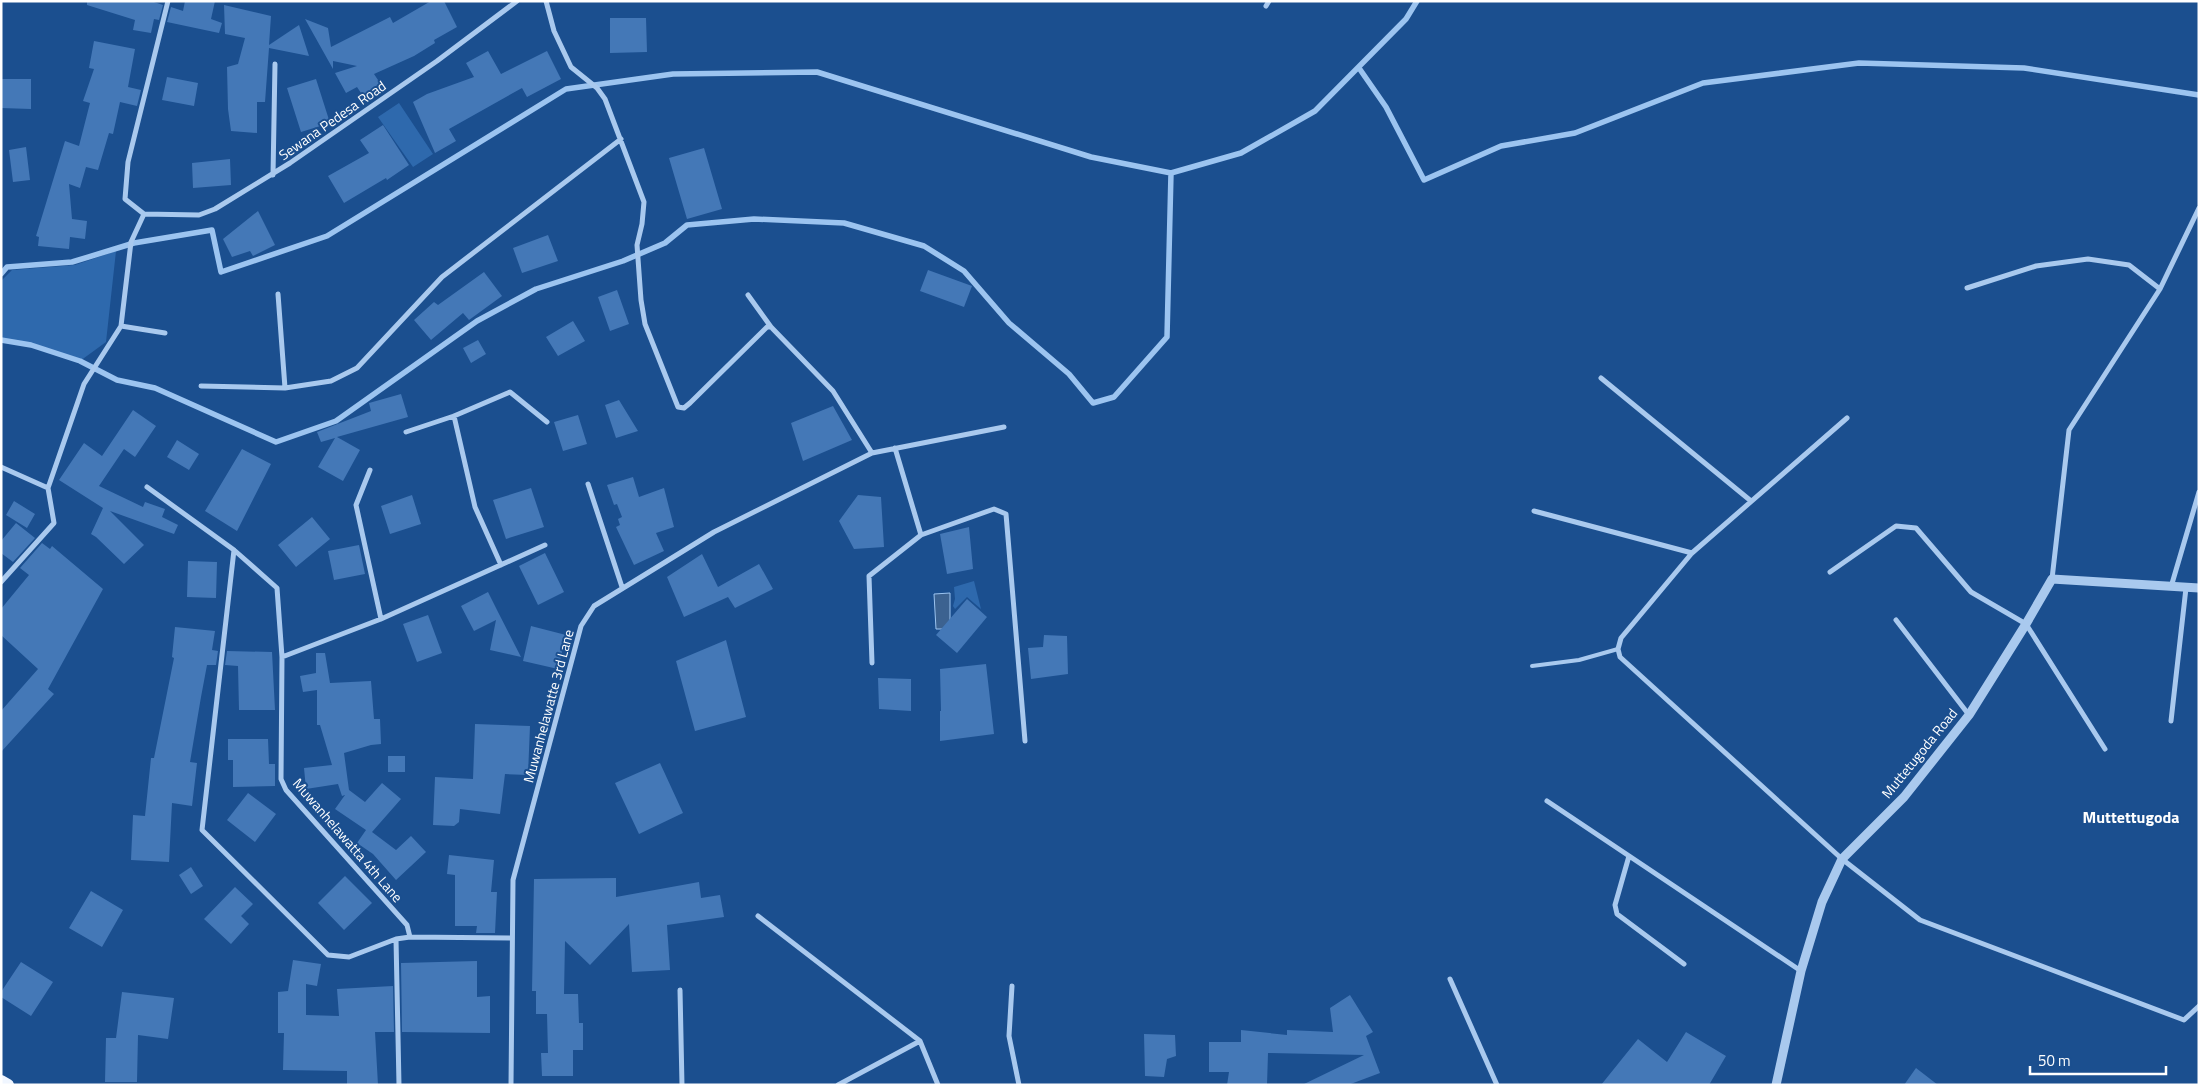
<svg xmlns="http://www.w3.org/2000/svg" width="2200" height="1086" viewBox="0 0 2200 1086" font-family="'Titillium Web',sans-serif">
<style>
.green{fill:#2e69ad}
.water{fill:#3c6290;stroke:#9cc4f0}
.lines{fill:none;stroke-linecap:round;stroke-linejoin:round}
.stream{stroke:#9cc4f0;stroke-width:5.5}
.building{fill:#4478b7}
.service{stroke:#a9c9ee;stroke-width:4}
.minor{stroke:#a9c9ee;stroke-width:5}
.tertiary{stroke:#a9c9ee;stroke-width:9}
.primary{stroke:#f0f6ff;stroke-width:12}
.labels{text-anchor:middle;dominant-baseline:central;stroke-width:4;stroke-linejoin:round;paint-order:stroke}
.street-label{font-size:14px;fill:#fff;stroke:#1b4f8f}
.quarter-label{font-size:16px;font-weight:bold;fill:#fff;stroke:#1b4f8f}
</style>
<rect width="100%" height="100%" fill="#1b4f8f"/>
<path class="green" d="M 399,103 L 433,154 L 413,167 L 378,117 Z
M 116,251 L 106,342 L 80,361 L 31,345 L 1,340 L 1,281 L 12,270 L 75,265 Z
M 974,581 L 981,609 L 967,597 L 955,609 L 953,606 L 955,599 L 954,587 Z"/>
<path class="water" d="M 950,593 L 950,629 L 936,629 L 934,594 Z"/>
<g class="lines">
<path class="stream" d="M 1359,68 L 1386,107 L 1424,180 L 1501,146 L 1575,133 L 1703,83 L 1859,63 L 2024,68 L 2199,95
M 1,274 L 7,267 L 72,262 L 134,243 L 212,230 L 221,272 L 327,236 L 566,89 L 673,74 L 817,72 L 1091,157 L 1171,173 L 1241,153 L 1315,111 L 1406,19 L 1417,1
M 1,340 L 31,345 L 80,361 L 117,380 L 155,388 L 276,442 L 336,421 L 477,321 L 536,289 L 623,261 L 665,243 L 687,225 L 754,219 L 844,223 L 924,246 L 964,271 L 1009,323 L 1069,374 L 1093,403 L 1114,397 L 1167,337 L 1171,173"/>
</g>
<path class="building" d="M 87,1 L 151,1 L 163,5 L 159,20 L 154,19 L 151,33 L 133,30 L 135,20 L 87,5 Z
M 185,1 L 215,1 L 211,19 L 222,23 L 219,33 L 167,22 L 171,7 L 183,11 Z
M 431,1 L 444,1 L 457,27 L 434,40 L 435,43 L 414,56 L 374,74 L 380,83 L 363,96 L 357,87 L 346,93 L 335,73 L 357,66 L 333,61 L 333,69 L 305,19 L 328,28 L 331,47 L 390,17 L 393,23 Z
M 224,5 L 271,16 L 269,45 L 299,25 L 309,56 L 269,48 L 265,102 L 257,102 L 257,133 L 231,131 L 228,109 L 227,67 L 238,64 L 245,38 L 225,34 Z
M 610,18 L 646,18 L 647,52 L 610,53 Z
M 94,41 L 135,49 L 128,87 L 141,90 L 137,106 L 120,102 L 113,134 L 109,133 L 98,170 L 86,167 L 80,188 L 69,184 L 72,219 L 87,221 L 85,239 L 70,237 L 69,249 L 38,246 L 39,237 L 36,236 L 65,141 L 79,146 L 90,103 L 83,101 L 94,69 L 89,68 Z
M 488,51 L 501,74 L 547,51 L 561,79 L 527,97 L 522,88 L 449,129 L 456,141 L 435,153 L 413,102 L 427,94 L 474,77 L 466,63 Z
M 167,77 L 198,83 L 194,106 L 162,100 Z
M 1,79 L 31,79 L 31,109 L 1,108 Z
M 316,79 L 330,123 L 301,132 L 287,88 Z
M 383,125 L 409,165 L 387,180 L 386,178 L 344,203 L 328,176 L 369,153 L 360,140 Z
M 26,147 L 30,180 L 13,182 L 9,150 Z
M 704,148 L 722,209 L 687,219 L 669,158 Z
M 230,159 L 231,185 L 193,188 L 192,163 Z
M 258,211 L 275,245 L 253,256 L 250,251 L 232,257 L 223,239 Z
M 548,235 L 558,261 L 522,273 L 513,248 Z
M 928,270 L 972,286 L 964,307 L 920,291 Z
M 484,272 L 502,296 L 469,320 L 463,313 L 431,340 L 414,320 L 434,302 L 438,305 Z
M 617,290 L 629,324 L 610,331 L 598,297 Z
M 573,321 L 585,341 L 558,356 L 546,337 Z
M 478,340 L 486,354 L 471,363 L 463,348 Z
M 401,394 L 408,417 L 337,437 L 360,450 L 343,481 L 318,467 L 335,438 L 321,442 L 317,432 L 371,411 L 369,403 Z
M 619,400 L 638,431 L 616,438 L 605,405 Z
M 833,406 L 852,440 L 803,461 L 791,423 Z
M 133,410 L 156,426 L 135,457 L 124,449 L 99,486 L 143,507 L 145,502 L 165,509 L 162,517 L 178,525 L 174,534 L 110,511 L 144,545 L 124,564 L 96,537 L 91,534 L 103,508 L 59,480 L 84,443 L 102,456 Z
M 578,415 L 587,444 L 563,451 L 554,422 Z
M 177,440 L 199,454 L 189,470 L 167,457 Z
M 242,449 L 271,464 L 237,531 L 205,511 Z
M 633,477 L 639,497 L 664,488 L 674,527 L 656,533 L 664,551 L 634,565 L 616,527 L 620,525 L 618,519 L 622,517 L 617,504 L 614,505 L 607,485 Z
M 531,488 L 544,527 L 506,539 L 493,500 Z
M 412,495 L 421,524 L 390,534 L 381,506 Z
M 858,495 L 881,497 L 884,547 L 854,549 L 839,521 Z
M 14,501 L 35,514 L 27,528 L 6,515 Z
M 312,517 L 330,539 L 296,567 L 278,545 Z
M 16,523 L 35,538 L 13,562 L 1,553 L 1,541 Z
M 969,527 L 973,569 L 947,574 L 940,534 Z
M 42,543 L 50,549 L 52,546 L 103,589 L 48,689 L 54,694 L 1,752 L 1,711 L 38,669 L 1,635 L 1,609 L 29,575 L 20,568 Z
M 359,545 L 365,574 L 334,580 L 328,551 Z
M 545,553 L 564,592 L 538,605 L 519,566 Z
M 702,554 L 718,587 L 759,564 L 773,589 L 735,608 L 728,597 L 684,617 L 667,577 Z
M 188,561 L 217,562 L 216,598 L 187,597 Z
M 488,592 L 498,612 L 521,657 L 490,650 L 496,620 L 474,631 L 461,606 Z
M 967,599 L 987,617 L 957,653 L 936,635 Z
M 428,615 L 442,653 L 417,662 L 403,624 Z
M 531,626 L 566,635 L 558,669 L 523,661 Z
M 175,627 L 215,631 L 212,650 L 218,651 L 216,665 L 207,665 L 201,697 L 190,762 L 197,763 L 192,806 L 172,803 L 169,862 L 131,860 L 133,815 L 145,816 L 151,758 L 154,758 L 174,658 L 172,657 Z
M 1044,635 L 1067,636 L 1068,674 L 1031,679 L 1028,648 L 1043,647 Z
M 726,640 L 746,717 L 695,731 L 676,661 Z
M 227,651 L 272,652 L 275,710 L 239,710 L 238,666 L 225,665 Z
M 316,653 L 325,653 L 330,683 L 371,681 L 374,719 L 380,719 L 381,744 L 371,745 L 344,753 L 349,790 L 365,802 L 382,783 L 401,799 L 372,832 L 396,850 L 411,836 L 426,852 L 396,880 L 373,854 L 357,843 L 366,830 L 335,809 L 345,795 L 342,796 L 338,784 L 306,789 L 304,768 L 332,765 L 320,725 L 317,725 L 317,690 L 303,692 L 300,676 L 316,673 Z
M 986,664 L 994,734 L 940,741 L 940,711 L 941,711 L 940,669 Z
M 878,678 L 911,679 L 911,711 L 879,709 Z
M 475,724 L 530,726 L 528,775 L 505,774 L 500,814 L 460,809 L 459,822 L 454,826 L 433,825 L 435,777 L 473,779 Z
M 228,739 L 268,739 L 269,764 L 275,764 L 275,786 L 233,787 L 233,760 L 228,760 Z
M 388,756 L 405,756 L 405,772 L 388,772 Z
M 660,763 L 683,813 L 639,834 L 615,783 Z
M 248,793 L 276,814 L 255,842 L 227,820 Z
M 449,855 L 494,860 L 491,892 L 497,892 L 495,933 L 476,933 L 477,926 L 455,926 L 455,875 L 447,874 Z
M 191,867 L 203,886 L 191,894 L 179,875 Z
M 345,876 L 372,903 L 344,930 L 318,903 Z
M 616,878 L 616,897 L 699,882 L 701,898 L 720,895 L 724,917 L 667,925 L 670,970 L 632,972 L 629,924 L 590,965 L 565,941 L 564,994 L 578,994 L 579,1023 L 583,1023 L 583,1050 L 573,1050 L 573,1076 L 542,1076 L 541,1053 L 548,1053 L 547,1014 L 536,1014 L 536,991 L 532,991 L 534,879 Z
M 235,887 L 253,904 L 241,916 L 249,924 L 231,944 L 204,919 Z
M 91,891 L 123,910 L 102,947 L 69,928 Z
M 293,960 L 321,964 L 317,986 L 306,984 L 306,1015 L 339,1016 L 337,989 L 393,986 L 394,1032 L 375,1032 L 378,1085 L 347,1085 L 347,1071 L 283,1070 L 284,1033 L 278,1033 L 278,992 L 288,991 Z
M 477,961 L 477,997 L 490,996 L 490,1033 L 402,1032 L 401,963 Z
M 21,962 L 53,982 L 31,1016 L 1,997 L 1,992 Z
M 122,992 L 174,998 L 168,1039 L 138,1035 L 137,1082 L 105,1082 L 106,1038 L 116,1038 Z
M 1350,995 L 1373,1032 L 1366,1036 L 1380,1073 L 1348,1085 L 1302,1085 L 1364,1055 L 1268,1053 L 1267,1085 L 1227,1085 L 1229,1072 L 1209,1072 L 1209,1042 L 1241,1042 L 1241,1030 L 1287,1035 L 1287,1030 L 1333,1032 L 1330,1008 Z
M 1686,1032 L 1726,1056 L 1709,1085 L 1601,1085 L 1638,1039 L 1667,1062 Z
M 1144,1034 L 1175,1035 L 1176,1056 L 1167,1059 L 1164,1077 L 1145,1076 Z
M 1916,1068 L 1938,1085 L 1904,1085 Z"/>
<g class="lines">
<path class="service" d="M 1532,666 L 1579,660 L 1618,649"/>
<path class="minor" d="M 168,1 L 128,162 L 125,199 L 144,214 L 199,215 L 215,209 L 290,163 L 437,61 L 517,1
M 546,1 L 554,31 L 571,67 L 597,88 L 605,99 L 644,202 L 642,224 L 637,245 L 641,300 L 645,324 L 678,407 L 684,408 L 690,403 L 767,327 L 771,327 L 833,391 L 872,453
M 1266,6 L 1269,1
M 273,175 L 275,64
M 1967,288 L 2036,266 L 2088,259 L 2129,265 L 2160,289
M 278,294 L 285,388
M 748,295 L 771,327
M 121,326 L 165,333
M 1601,378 L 1751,501
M 201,386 L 285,388 L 331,381 L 357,368 L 442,277 L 621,139
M 454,416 L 475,507 L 501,565
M 1847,418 L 1692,553 L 1621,638 L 1618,649 L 1620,657 L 1842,859 L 1920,920 L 2184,1020 L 2199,1006
M 406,432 L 454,416 L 510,392 L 547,422
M 895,448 L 921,535 L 994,509 L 1006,514 L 1025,741
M 1,467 L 48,488 L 54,523 L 1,582
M 370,470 L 356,505 L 381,619
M 588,484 L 622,587
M 147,487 L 234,550 L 277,588 L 282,657 L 281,779 L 286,790 L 407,925 L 410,937
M 48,488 L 84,384 L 121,326 L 131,242 L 144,214
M 1534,511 L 1692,553
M 234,550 L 202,830 L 328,955 L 349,957 L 396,939 L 410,937 L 512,938
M 1830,572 L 1896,526 L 1916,528 L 1971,592 L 2026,624 L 2105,749
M 2052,579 L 2069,430 L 2160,289 L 2199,208
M 2171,587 L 2199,492
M 1896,620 L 1969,715
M 282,657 L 381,619 L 545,545
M 872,663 L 869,576 L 921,535
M 2171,721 L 2186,588
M 1547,801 L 1801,971
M 1629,856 L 1615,905 L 1617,914 L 1684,964
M 758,916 L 920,1041 L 938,1085
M 396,939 L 399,1085
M 1450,979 L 1497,1085
M 1012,986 L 1009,1036 L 1019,1085
M 680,990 L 682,1085
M 511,1085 L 513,880 L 581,626 L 594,606 L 714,532 L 872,453 L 1004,427
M 838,1085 L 920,1041"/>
<path class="tertiary" d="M 1776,1085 L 1801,971 L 1822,902 L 1842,859 L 1904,797 L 1969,715 L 2026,624 L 2052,579 L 2199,588"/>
<path class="primary" d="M 1,1081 L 8,1085"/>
</g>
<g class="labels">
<g class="street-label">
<text transform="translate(332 120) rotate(-35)">Sewana Pedesa Road</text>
<text transform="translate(548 706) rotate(-75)">Muwanhelawatte 3rd Lane</text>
<text transform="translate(1919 753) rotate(-51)">Muttetugoda Road</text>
<text transform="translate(348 840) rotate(49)">Muwanhelawatta 4th Lane</text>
</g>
<g class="quarter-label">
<text x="2131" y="817">Muttettugoda</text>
</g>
</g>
<rect width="2200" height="1086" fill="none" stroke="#ffffff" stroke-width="5"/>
<path d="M2030 1066v8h136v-8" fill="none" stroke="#ffffff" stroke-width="2.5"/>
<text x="2038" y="1066" font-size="15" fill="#ffffff" stroke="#1b4f8f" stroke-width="4" paint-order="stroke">50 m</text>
</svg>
